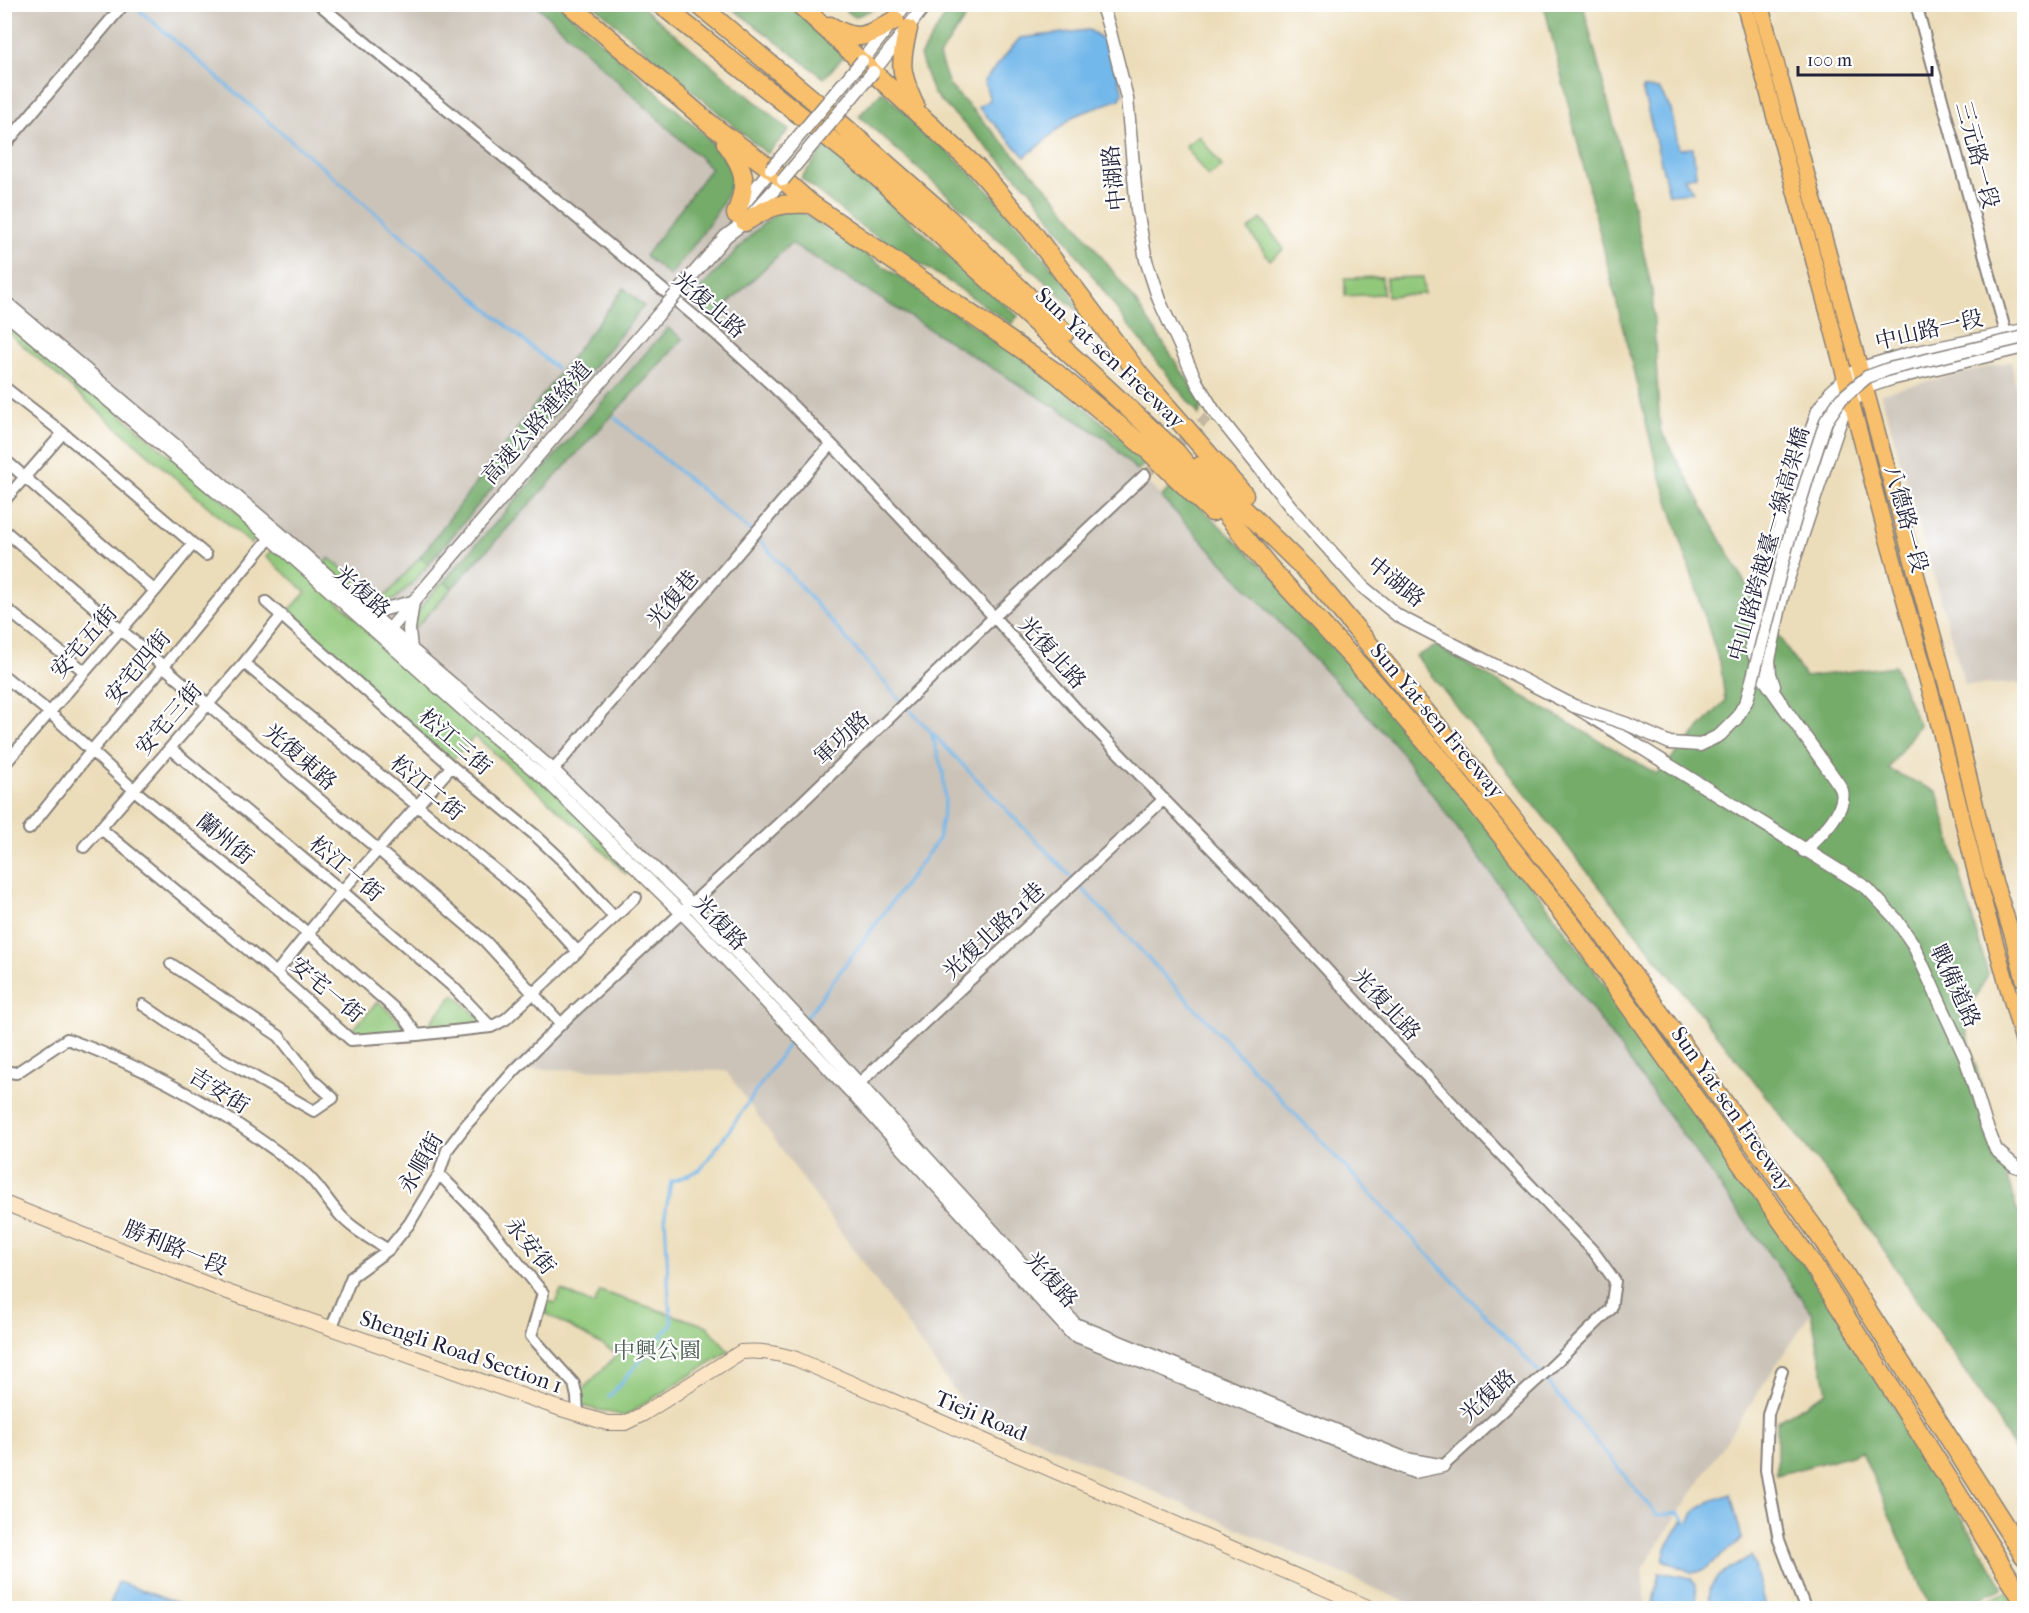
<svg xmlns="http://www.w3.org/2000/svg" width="2029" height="1613" viewBox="0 0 2029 1613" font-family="'IM FELL French Canon','Noto Serif TC',serif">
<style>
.industrial{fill:#cbc3b8}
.green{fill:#91c87a;stroke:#5a755a;stroke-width:1.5}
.forest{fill:#74ac6a;stroke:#4b6752;stroke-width:1.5}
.water{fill:#73b8ea;stroke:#4a6d92;stroke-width:1.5}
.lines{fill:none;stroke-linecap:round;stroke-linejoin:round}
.stream{stroke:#73b8ea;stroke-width:3}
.minor-tunnel{stroke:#c4b8a1;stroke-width:10;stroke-dasharray:10 5;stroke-linecap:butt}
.minor-casing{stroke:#87807a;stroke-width:14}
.tertiary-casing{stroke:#87807a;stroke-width:15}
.secondary-casing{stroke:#87807a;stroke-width:16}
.primary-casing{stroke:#87807a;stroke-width:18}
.motorway-casing{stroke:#87807a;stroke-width:21}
.minor{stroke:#fff;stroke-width:10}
.tertiary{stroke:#fff;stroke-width:12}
.secondary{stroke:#fce5c4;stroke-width:14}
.primary{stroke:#f8bf6c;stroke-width:15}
.motorway{stroke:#f8bf6c;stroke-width:18}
.tertiary-bridge-casing{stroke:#87807a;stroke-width:15;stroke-linecap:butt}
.tertiary-bridge{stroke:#fff;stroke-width:12}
.labels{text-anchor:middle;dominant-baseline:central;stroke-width:4.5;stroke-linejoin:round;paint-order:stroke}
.street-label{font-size:22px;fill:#22223b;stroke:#fff}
.park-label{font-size:22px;fill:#495c51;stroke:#fff}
</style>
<rect width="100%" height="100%" fill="#fff"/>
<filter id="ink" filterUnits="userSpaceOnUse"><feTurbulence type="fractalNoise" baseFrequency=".0167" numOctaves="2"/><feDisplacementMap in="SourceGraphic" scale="12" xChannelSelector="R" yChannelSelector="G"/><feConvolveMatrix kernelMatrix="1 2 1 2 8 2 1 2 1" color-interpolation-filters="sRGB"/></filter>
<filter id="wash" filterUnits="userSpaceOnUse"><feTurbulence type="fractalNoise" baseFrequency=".008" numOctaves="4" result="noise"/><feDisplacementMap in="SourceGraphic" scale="24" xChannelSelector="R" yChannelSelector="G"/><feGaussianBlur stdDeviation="1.35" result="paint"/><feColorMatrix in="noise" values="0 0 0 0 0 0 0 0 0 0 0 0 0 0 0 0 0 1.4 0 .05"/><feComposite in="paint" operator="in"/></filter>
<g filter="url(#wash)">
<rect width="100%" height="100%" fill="#ecddba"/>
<path class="industrial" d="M 5,5 L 536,5 L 791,242 L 1106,438 L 1397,747 L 1594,1012 L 1811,1312 L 1642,1569 L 1646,1608 L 1419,1608 L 967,1409 L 726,1071 L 509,1069 L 684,905 L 549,771 L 5,306 Z
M 2011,361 L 2024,429 L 2024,683 L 1965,685 L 1881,393 Z"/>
<path class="green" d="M 1199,136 L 1222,166 L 1208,177 L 1185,146 Z
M 1261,219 L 1284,249 L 1270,260 L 1248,230 Z
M 1382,277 L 1383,294 L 1345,296 L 1345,278 Z
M 1423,277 L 1424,294 L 1387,296 L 1386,278 Z
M 4,315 L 260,532 L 251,544 L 5,330 Z
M 274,546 L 544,781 L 632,868 L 626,874 L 580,829 L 475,736 L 450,762 L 285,615 L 306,592 L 266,557 Z
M 420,557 L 429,564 C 419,575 408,588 396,598 C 369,619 341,582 322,566 L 329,558 L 378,597 L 386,596 Z
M 444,581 L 452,588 L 414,629 C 414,609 431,595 444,581 Z
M 454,994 L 485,1024 L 424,1030 Z
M 378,1001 L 411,1032 L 350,1033 Z
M 561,1290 L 594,1305 L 600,1291 L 707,1326 L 729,1351 L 625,1416 L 581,1406 L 581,1391 L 618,1354 L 545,1313 L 548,1301 L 555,1303 Z
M 2007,1592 L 2016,1608 L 1971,1608 Z"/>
<path class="forest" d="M 536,5 L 560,5 L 707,137 C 716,149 734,165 731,181 C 728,204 685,256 670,276 L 645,256 L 711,168 Z
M 594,5 L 640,5 L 789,130 L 767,154 L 645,50 Z
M 728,5 L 790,5 L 845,55 L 824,78 Z
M 838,5 L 883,5 L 855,17 Z
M 952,5 L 974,5 L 939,56 L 949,85 L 1058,200 L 1134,299 L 1202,402 L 1199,415 L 1126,322 L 1032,192 L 933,93 L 920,56 Z
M 1544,5 L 1583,5 L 1622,157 L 1652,290 L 1660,429 L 1745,583 L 1805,677 L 1894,666 L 1919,725 L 1888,769 L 1937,792 L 1988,974 L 1964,1020 L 1978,1075 L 2016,1207 L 2024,1223 L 2024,1465 L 1996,1418 L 1858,1212 L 1416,656 L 1436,646 L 1657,774 L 1725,701 L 1721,668 L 1655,459 Z
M 882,91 L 959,162 L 987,189 L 1066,284 L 1079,312 L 859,116 Z
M 826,147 L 1018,316 L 1011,324 L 954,285 L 859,225 L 801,178 Z
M 783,207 L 801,212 L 1035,366 L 1149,461 L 1137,471 L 1105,438 L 791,243 L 714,317 L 690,300 L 754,232 Z
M 624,288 L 644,306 L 429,564 L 420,557 Z
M 668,328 L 683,339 L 452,588 L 444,581 Z
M 1175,483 L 1304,606 L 1445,767 L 1664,1065 L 1832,1304 L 2004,1588 L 1958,1608 L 1930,1608 L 1862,1452 L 1777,1475 L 1777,1421 L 1827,1392 L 1811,1312 L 1594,1012 L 1397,747 L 1161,497 Z"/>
<path class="water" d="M 1089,30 L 1108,42 L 1123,92 L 1120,99 L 1074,116 L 1025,157 L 978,107 L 990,100 L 984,81 L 1020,38 Z
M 1642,88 L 1659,89 L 1671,110 L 1679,149 L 1693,148 L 1696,176 L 1684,178 L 1693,192 L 1669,194 Z
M 1731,1494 L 1742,1539 L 1705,1569 L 1693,1573 L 1663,1560 L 1666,1548 L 1682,1521 L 1689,1524 C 1695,1502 1712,1501 1731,1494 Z
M 1751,1556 L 1755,1566 L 1765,1608 L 1711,1608 C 1703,1576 1727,1571 1751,1556 Z
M 1659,1572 L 1691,1578 L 1695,1585 L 1697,1608 L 1652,1608 Z
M 118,1582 L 181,1604 L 179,1608 L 109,1608 Z"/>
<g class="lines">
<path class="stream" d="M 132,4 L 556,368
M 615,418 L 752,532
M 757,537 L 901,701
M 906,706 L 1077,883 L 1540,1373
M 805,1019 L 938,840 L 945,802 L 943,772 L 932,736
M 1544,1378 L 1657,1515 L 1678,1513 L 1689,1524
M 609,1397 L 672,1324 L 669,1299 L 665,1215 L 671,1182 L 700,1170 L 728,1132 L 793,1037"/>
</g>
</g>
<g filter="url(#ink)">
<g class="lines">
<path class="minor-tunnel" d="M 1145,475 L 1214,411"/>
<defs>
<path id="minor" d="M 319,4 L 539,186 L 717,335 L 774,387 L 839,452 L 994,617 L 1077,710 L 1277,916 L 1390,1038 L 1594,1252 L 1615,1281 L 1611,1309 L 1548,1370 L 1443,1466
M 1916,4 L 2008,341
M 4,146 L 124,4
M 4,387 L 63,433 L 206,555
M 4,459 L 155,591
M 4,501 L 63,433
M 4,530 L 485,941 L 561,1024
M 266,602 L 449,764 L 535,835 L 563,861 L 614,917
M 4,607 L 84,671
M 244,663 L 527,896 L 578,952
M 4,676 L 49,712 L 133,789 L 309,934 L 404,1017 L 417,1035
M 170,748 L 342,891 L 453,987 L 491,1027
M 4,765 L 155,591 L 193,544
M 549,775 L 831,444
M 100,828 L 276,973 L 351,1040 L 417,1035 L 491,1027 L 506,1019 L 636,897
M 29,829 L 92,750 L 163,667 L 274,533
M 84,847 L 244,663 L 282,615
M 276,973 L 342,891 L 452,766
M 143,1005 L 218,1056 L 314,1111 L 333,1098 L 315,1082 L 279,1036 L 171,964
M 4,1071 L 16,1073 L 67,1039 C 154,1070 233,1116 305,1173 C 318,1184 328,1202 340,1215 C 352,1229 373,1240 388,1250
M 853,1089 L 1164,799
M 439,1174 L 483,1219 L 543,1293 L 531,1336 L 574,1384 L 577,1397 L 578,1414
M 331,1329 L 352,1276 L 388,1250 L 409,1224 L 439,1174 L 447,1150 L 466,1125 L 514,1071 L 569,1016 L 798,806 L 994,617 L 1145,475
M 1782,1371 L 1768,1414 L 1766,1470 L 1779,1540 L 1805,1608"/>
<path id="tertiary" d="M 1101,4 L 1108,24 L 1127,98 L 1137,210 L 1146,260 L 1159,300 L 1197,383 L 1214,411 L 1290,506 L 1363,587 L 1398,616 L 1574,706 L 1867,888 L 1895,918 L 1913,944 L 1965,1057 L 1985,1122 L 1996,1150 L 2015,1166 L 2024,1169
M 862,61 L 906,4
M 873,72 L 926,4
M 742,206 L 771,169
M 683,286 L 726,236 L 745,222 L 783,180
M 4,301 L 276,530 L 411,649 L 553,770 L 691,904 L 810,1030 L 970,1205 L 1075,1324 L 1406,1459 L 1439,1465
M 4,312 L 271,538 L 487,731 L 545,779 L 690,921 L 851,1092 L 1072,1334 L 1414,1472 L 1443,1466
M 365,609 L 385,609 L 412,602
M 385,635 L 657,316
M 411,649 L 409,629 L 413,602
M 1774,686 L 1770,674 L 1769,660 L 1782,597 L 1842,416 L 1864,388 L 1891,379 L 2024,347
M 1804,851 C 1817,838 1847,812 1842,791 C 1841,787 1837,782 1835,779 L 1760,673 L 1751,646 L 1761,592 L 1782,520 L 1818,410 L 1833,389 L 1858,369 L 1908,354 L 2024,330"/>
<path id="secondary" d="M 4,1203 L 222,1290 L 558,1408 L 607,1423 L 625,1423 L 643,1414 L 741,1352 C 760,1350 777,1353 796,1359 L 1370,1608"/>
<path id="primary" d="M 1744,4 L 1831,324 L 1885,530 L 1932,697 L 1978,882 L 2024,1044
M 1760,4 L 1949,694 L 1992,874 L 2013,937 L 2024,980"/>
<path id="motorway" d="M 569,4 L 714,127 L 771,169 L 811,204 L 1055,372 L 1147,449 L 1212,512
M 660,4 L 873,173 L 1176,452 L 1268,566 L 1359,665 L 1445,764 L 1574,928 L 1813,1265 L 1948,1478 L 2024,1602
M 698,4 L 824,109 L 949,219 L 1065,333
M 799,4 L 978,169 L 1030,229 L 1141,377 L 1244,495
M 830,26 C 861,44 867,35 895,20
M 908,29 C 899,64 900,73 915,105
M 726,143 C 746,170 748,182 736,214
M 745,222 C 772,205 778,203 811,204
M 1200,466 L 1312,576 L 1474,770 L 1590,916 L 1824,1242 L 2024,1556"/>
</defs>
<use href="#minor" class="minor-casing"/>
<use href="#tertiary" class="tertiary-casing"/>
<use href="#secondary" class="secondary-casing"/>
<use href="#primary" class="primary-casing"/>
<use href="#motorway" class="motorway-casing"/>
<use href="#minor" class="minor"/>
<use href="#tertiary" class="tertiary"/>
<use href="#secondary" class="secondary"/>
<use href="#primary" class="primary"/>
<use href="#motorway" class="motorway"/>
<defs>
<path id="tertiary-bridge" d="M 771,169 L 862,61
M 783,180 L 873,72
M 657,316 L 683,286
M 1574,706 L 1627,724 L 1670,743 L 1700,745 L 1720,735 L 1736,719 L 1747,700 L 1787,545 L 1809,473 L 1826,421 L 1841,399 L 1867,377 L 1889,369 L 2024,337"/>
</defs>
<use href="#tertiary-bridge" class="tertiary-bridge-casing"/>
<use href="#tertiary-bridge" class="tertiary-bridge"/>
</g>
</g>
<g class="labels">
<g class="street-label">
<text transform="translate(1977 155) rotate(75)">三元路一段</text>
<text transform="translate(1114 178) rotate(-96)">中湖路</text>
<text transform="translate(709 305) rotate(41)">光復北路</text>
<text transform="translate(1929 330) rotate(-13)">中山路一段</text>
<text transform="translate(1110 358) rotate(43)">Sun Yat-sen Freeway</text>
<text transform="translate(537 423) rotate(-49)">高速公路連絡道</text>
<text transform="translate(1906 519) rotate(75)">八德路一段</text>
<text transform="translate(1769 544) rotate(-74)">中山路跨越臺一線高架橋</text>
<text transform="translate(1396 582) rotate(39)">中湖路</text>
<text transform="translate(362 592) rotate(42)">光復路</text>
<text transform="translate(673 599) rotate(-50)">光復巷</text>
<text transform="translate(84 642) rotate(-49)">安宅五街</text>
<text transform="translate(1052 653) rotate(48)">光復北路</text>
<text transform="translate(138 667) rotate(-50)">安宅四街</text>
<text transform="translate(169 719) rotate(-49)">安宅三街</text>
<text transform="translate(1437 721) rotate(50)">Sun Yat-sen Freeway</text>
<text transform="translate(842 738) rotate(-43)">軍功路</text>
<text transform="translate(455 742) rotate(41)">松江三街</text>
<text transform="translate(300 757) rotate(41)">光復東路</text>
<text transform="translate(427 788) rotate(40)">松江二街</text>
<text transform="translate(225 839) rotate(40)">蘭州街</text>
<text transform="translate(346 869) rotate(40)">松江一街</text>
<text transform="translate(720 923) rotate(46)">光復路</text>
<text transform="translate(994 931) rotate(-43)">光復北路21巷</text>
<text transform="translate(1955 986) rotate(65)">戰備道路</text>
<text transform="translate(327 990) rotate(40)">安宅一街</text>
<text transform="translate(1386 1005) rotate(47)">光復北路</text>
<text transform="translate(219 1091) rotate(32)">吉安街</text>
<text transform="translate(1732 1109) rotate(55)">Sun Yat-sen Freeway</text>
<text transform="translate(421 1163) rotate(-60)">永順街</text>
<text transform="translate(530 1246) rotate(51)">永安街</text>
<text transform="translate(175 1248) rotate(22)">勝利路一段</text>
<text transform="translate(1051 1280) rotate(48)">光復路</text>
<text transform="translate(461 1352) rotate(19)">Shengli Road Section 1</text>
<text transform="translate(1488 1396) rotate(-42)">光復路</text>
<text transform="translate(981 1416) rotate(23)">Tieji Road</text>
</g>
<g class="park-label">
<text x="657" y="1351">中興公園</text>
</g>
</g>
<rect width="2029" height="1613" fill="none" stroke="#fff" stroke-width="24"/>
<path d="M1798 66v9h134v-9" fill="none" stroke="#22223b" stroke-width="3"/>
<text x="1807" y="66" font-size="18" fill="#22223b" stroke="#ffffff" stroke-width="4.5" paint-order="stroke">100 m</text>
</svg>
